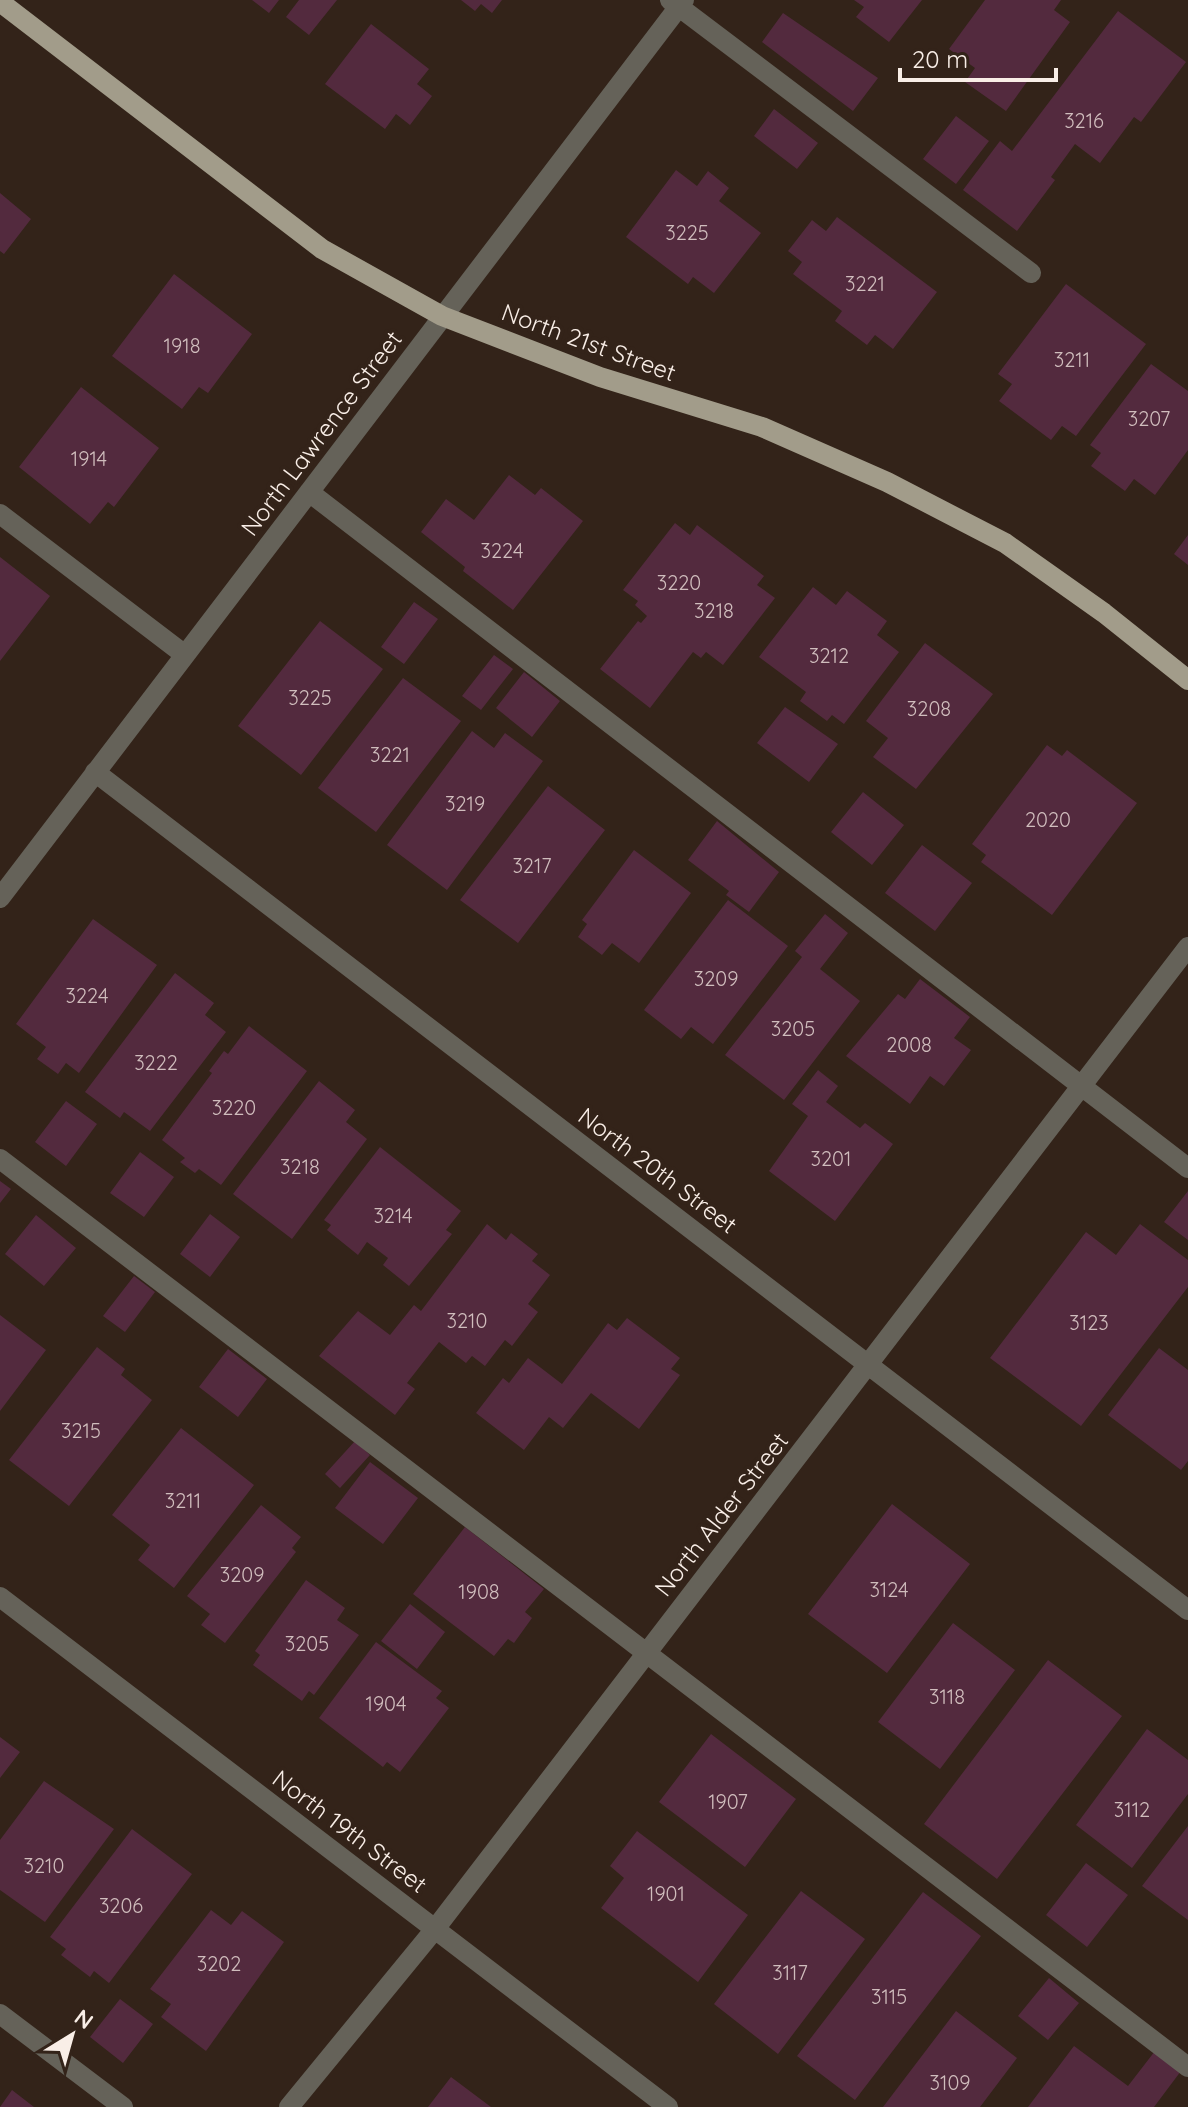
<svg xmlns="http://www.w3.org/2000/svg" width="1188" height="2107" viewBox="0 0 1188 2107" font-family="Quicksand,sans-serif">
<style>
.building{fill:#532a3e}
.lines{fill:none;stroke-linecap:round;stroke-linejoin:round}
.minor{stroke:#656259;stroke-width:20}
.major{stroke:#a29c8a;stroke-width:20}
.labels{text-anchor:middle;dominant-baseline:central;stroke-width:8;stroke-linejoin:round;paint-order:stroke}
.number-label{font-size:20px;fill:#d0bdbd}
.street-label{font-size:24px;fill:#f9eee7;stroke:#332319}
</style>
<rect width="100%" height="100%" fill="#332319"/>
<path class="building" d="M 252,0 L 279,0 L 269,13 Z
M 299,0 L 337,0 L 309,35 L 286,17 Z
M 461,0 L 502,0 L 492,13 L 481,4 L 475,11 Z
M 854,0 L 922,0 L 889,42 L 856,17 L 864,7 Z
M 985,0 L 1061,0 L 1054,10 L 1070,22 L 1006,111 L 965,82 L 975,68 L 949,49 Z
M 1118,11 L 1186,62 L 1141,122 L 1134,117 L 1100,163 L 1075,144 L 1051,177 L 1055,180 L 1017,231 L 963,190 L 1000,141 L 1012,151 Z
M 783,13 L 878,78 L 853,111 L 762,42 Z
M 371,24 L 429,69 L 417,84 L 432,96 L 410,125 L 396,114 L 385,129 L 325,84 Z
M 774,109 L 818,143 L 797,169 L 754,136 Z
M 956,116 L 989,141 L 956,184 L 923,159 Z
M 676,170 L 697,186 L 708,171 L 729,188 L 719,201 L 761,233 L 714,293 L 693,277 L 688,284 L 626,237 Z
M 0,193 L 31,219 L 4,254 L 0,251 Z
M 837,217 L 937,292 L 893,349 L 875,335 L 867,345 L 835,321 L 842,311 L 793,274 L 802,262 L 788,251 L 812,220 L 826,231 Z
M 174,274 L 252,334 L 208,393 L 199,387 L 182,409 L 112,356 Z
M 1066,284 L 1146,344 L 1076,436 L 1062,426 L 1051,440 L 999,401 L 1012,384 L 998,374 Z
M 1151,364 L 1188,391 L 1188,450 L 1155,495 L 1134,479 L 1125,491 L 1091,466 L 1101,453 L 1090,445 Z
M 81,387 L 159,448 L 114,507 L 108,502 L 90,524 L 19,467 Z
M 509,475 L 535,495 L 541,488 L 583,521 L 513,610 L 463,571 L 465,567 L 421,532 L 446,499 L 474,520 Z
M 675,523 L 690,535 L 697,525 L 764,576 L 757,585 L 775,598 L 723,665 L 706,652 L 701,658 L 693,652 L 650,708 L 600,669 L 638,621 L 641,623 L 647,616 L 635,605 L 638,601 L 623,590 Z
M 1188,535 L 1188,565 L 1174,554 Z
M 0,557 L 50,596 L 0,661 Z
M 813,587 L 836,605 L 847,591 L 887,621 L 877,635 L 899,652 L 844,724 L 832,715 L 827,721 L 800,701 L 806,692 L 759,657 Z
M 414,602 L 438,619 L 404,664 L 381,647 Z
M 320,621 L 383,669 L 301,775 L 238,726 Z
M 925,643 L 993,694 L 916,789 L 873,757 L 888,738 L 866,721 Z
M 494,655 L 513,669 L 481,710 L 462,696 Z
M 524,672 L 560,701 L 532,737 L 496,708 Z
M 403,678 L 461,721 L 376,832 L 318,788 Z
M 785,707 L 838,744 L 809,782 L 757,743 Z
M 472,731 L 494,748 L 505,733 L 543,761 L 447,890 L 387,845 Z
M 1047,745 L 1062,756 L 1067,750 L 1137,803 L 1052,915 L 981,862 L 986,855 L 972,844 Z
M 548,786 L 605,830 L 518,943 L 460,900 Z
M 863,792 L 904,825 L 872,865 L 831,832 Z
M 717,821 L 779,872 L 749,912 L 726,895 L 729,891 L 688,860 Z
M 922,845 L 972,883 L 935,931 L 885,893 Z
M 634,850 L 691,893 L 639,963 L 612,943 L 602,955 L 578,937 L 587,924 L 582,920 Z
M 728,900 L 788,946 L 713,1044 L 691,1027 L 681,1039 L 644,1010 Z
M 825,914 L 848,933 L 820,969 L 860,1001 L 784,1100 L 725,1055 L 802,957 L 795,951 Z
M 93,919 L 157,965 L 79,1073 L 66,1063 L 58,1074 L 37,1059 L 46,1047 L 16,1024 Z
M 175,973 L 214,1003 L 205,1015 L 226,1032 L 150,1131 L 124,1112 L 120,1118 L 85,1092 Z
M 920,979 L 970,1017 L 954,1038 L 971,1050 L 944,1086 L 930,1076 L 910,1104 L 846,1056 L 898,994 L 905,999 Z
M 249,1026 L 307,1071 L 221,1185 L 199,1169 L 195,1173 L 180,1162 L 185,1158 L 162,1140 L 212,1073 L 209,1071 L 224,1051 L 228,1054 Z
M 818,1070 L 838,1086 L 826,1102 L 860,1128 L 865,1123 L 893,1144 L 835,1221 L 769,1171 L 808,1116 L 792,1104 Z
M 319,1081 L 355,1110 L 346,1122 L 367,1139 L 292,1239 L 233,1194 Z
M 66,1101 L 97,1124 L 66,1166 L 35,1142 Z
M 380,1147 L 461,1211 L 446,1230 L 452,1234 L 409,1286 L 383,1265 L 388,1258 L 367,1242 L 358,1255 L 327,1230 L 331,1225 L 324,1220 Z
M 140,1152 L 174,1177 L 144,1217 L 110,1193 Z
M 0,1181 L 11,1189 L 0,1203 Z
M 1188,1191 L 1188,1240 L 1164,1222 Z
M 210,1214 L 240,1237 L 210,1277 L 180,1254 Z
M 36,1215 L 76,1248 L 44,1286 L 5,1254 Z
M 487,1224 L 506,1240 L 511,1233 L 538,1254 L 532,1261 L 550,1275 L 528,1304 L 538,1312 L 512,1346 L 505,1340 L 485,1366 L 472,1356 L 466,1363 L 439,1342 L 407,1383 L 415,1389 L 395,1415 L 319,1356 L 358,1311 L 390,1335 L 414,1305 L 421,1311 Z
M 1140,1224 L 1188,1260 L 1188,1287 L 1081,1426 L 990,1358 L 1086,1232 L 1116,1255 Z
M 134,1276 L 155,1292 L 125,1332 L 103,1316 Z
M 0,1315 L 46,1350 L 0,1411 Z
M 627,1318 L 680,1358 L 671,1369 L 680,1375 L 639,1429 L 591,1393 L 563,1428 L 549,1417 L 524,1450 L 476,1413 L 503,1378 L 509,1383 L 528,1358 L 562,1384 L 608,1323 L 617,1330 Z
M 97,1347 L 125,1369 L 121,1375 L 152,1400 L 69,1506 L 9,1460 Z
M 1159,1348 L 1188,1370 L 1188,1461 L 1181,1470 L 1108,1415 Z
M 228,1349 L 267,1379 L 238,1417 L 199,1387 Z
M 181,1428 L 254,1485 L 174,1588 L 138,1560 L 150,1545 L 112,1515 Z
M 355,1441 L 370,1455 L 340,1488 L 325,1474 Z
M 370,1462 L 418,1498 L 383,1544 L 335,1508 Z
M 892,1504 L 970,1564 L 887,1673 L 808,1614 Z
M 261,1505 L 301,1537 L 292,1548 L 296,1552 L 225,1643 L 201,1625 L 210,1614 L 187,1596 Z
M 465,1527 L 544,1589 L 525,1612 L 532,1618 L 514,1643 L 508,1639 L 494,1656 L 413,1594 Z
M 306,1580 L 345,1608 L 337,1620 L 359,1635 L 314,1695 L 309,1691 L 302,1701 L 253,1665 L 260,1655 L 255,1651 Z
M 410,1604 L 445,1632 L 417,1669 L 381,1641 Z
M 953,1623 L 1015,1670 L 940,1769 L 878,1722 Z
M 376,1642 L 442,1691 L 436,1698 L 449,1708 L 400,1772 L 387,1762 L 383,1767 L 319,1718 Z
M 1048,1660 L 1122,1716 L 997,1879 L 924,1824 Z
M 1147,1729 L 1188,1760 L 1188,1794 L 1132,1868 L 1076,1825 Z
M 711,1734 L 796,1799 L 745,1867 L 659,1802 Z
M 0,1737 L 20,1752 L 0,1778 Z
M 44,1781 L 114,1829 L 45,1922 L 0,1890 L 0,1840 Z
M 1188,1826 L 1188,1920 L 1142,1886 Z
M 132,1829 L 192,1874 L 109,1983 L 94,1971 L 90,1977 L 61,1955 L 66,1949 L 50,1937 Z
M 637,1831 L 748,1915 L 698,1982 L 601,1908 L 624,1878 L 610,1866 Z
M 1086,1863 L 1128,1895 L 1087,1947 L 1046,1915 Z
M 801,1891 L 865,1939 L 778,2054 L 714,2004 Z
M 923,1892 L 981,1936 L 855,2100 L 797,2056 Z
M 211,1910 L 231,1925 L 242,1911 L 284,1942 L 206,2051 L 161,2017 L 171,2004 L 150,1989 Z
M 1049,1978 L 1079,2003 L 1048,2040 L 1018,2016 Z
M 120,1999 L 153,2024 L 123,2063 L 90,2037 Z
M 956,2011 L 1017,2058 L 980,2107 L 883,2107 Z
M 1074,2046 L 1128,2086 L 1155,2051 L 1181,2071 L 1154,2107 L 1028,2107 Z
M 451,2077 L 491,2107 L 428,2107 Z
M 12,2090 L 34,2107 L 0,2107 Z"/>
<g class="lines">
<path class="minor" d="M 670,0 L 1031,273
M 309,492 L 1188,1168
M 0,514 L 185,655
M 95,772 L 1188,1610
M 0,898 L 684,0
M 0,1159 L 1188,2067
M 0,1597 L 668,2107
M 0,2014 L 123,2107
M 289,2107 L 435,1929 L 1188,947"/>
<path class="major" d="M 0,2 L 322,249 L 442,316 L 600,377 L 762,427 L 887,482 L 1005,543 L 1104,613 L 1188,680"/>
</g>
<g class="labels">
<g class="number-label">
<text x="1084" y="120">3216</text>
<text x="687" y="232">3225</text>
<text x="865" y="283">3221</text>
<text x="182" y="345">1918</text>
<text x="1072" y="359">3211</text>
<text x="1149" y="418">3207</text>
<text x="89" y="458">1914</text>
<text x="502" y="550">3224</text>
<text x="679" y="582">3220</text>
<text x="714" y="610">3218</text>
<text x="829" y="655">3212</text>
<text x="310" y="697">3225</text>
<text x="929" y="708">3208</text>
<text x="390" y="754">3221</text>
<text x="465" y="803">3219</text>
<text x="1048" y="819">2020</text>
<text x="532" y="865">3217</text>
<text x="716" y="978">3209</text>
<text x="87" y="995">3224</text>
<text x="793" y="1028">3205</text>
<text x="909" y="1044">2008</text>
<text x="156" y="1062">3222</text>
<text x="234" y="1107">3220</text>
<text x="831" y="1158">3201</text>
<text x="300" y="1166">3218</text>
<text x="393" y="1215">3214</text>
<text x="467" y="1320">3210</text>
<text x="1089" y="1322">3123</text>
<text x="81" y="1430">3215</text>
<text x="183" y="1500">3211</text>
<text x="242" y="1574">3209</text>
<text x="889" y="1589">3124</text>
<text x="479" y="1591">1908</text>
<text x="307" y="1643">3205</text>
<text x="947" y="1696">3118</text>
<text x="386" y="1703">1904</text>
<text x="728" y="1801">1907</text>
<text x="1132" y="1809">3112</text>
<text x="44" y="1865">3210</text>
<text x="666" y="1893">1901</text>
<text x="121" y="1905">3206</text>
<text x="219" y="1963">3202</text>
<text x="790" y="1972">3117</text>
<text x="889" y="1996">3115</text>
<text x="950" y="2082">3109</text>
</g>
<g class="street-label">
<text transform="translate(589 342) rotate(20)">North 21st Street</text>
<text transform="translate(321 433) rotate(-53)">North Lawrence Street</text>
<text transform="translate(658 1170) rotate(37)">North 20th Street</text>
<text transform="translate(721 1514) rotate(-52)">North Alder Street</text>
<text transform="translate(350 1831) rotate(37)">North 19th Street</text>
</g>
</g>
<g transform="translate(72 2035) rotate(37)" stroke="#332319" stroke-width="6" paint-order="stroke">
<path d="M0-6L14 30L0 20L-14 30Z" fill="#f9eee7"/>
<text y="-12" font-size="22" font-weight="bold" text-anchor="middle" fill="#f9eee7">N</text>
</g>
<path d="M900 68v12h156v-12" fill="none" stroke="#f9eee7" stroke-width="4"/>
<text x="912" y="68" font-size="24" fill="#f9eee7" stroke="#332319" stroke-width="6" paint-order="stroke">20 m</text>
</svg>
